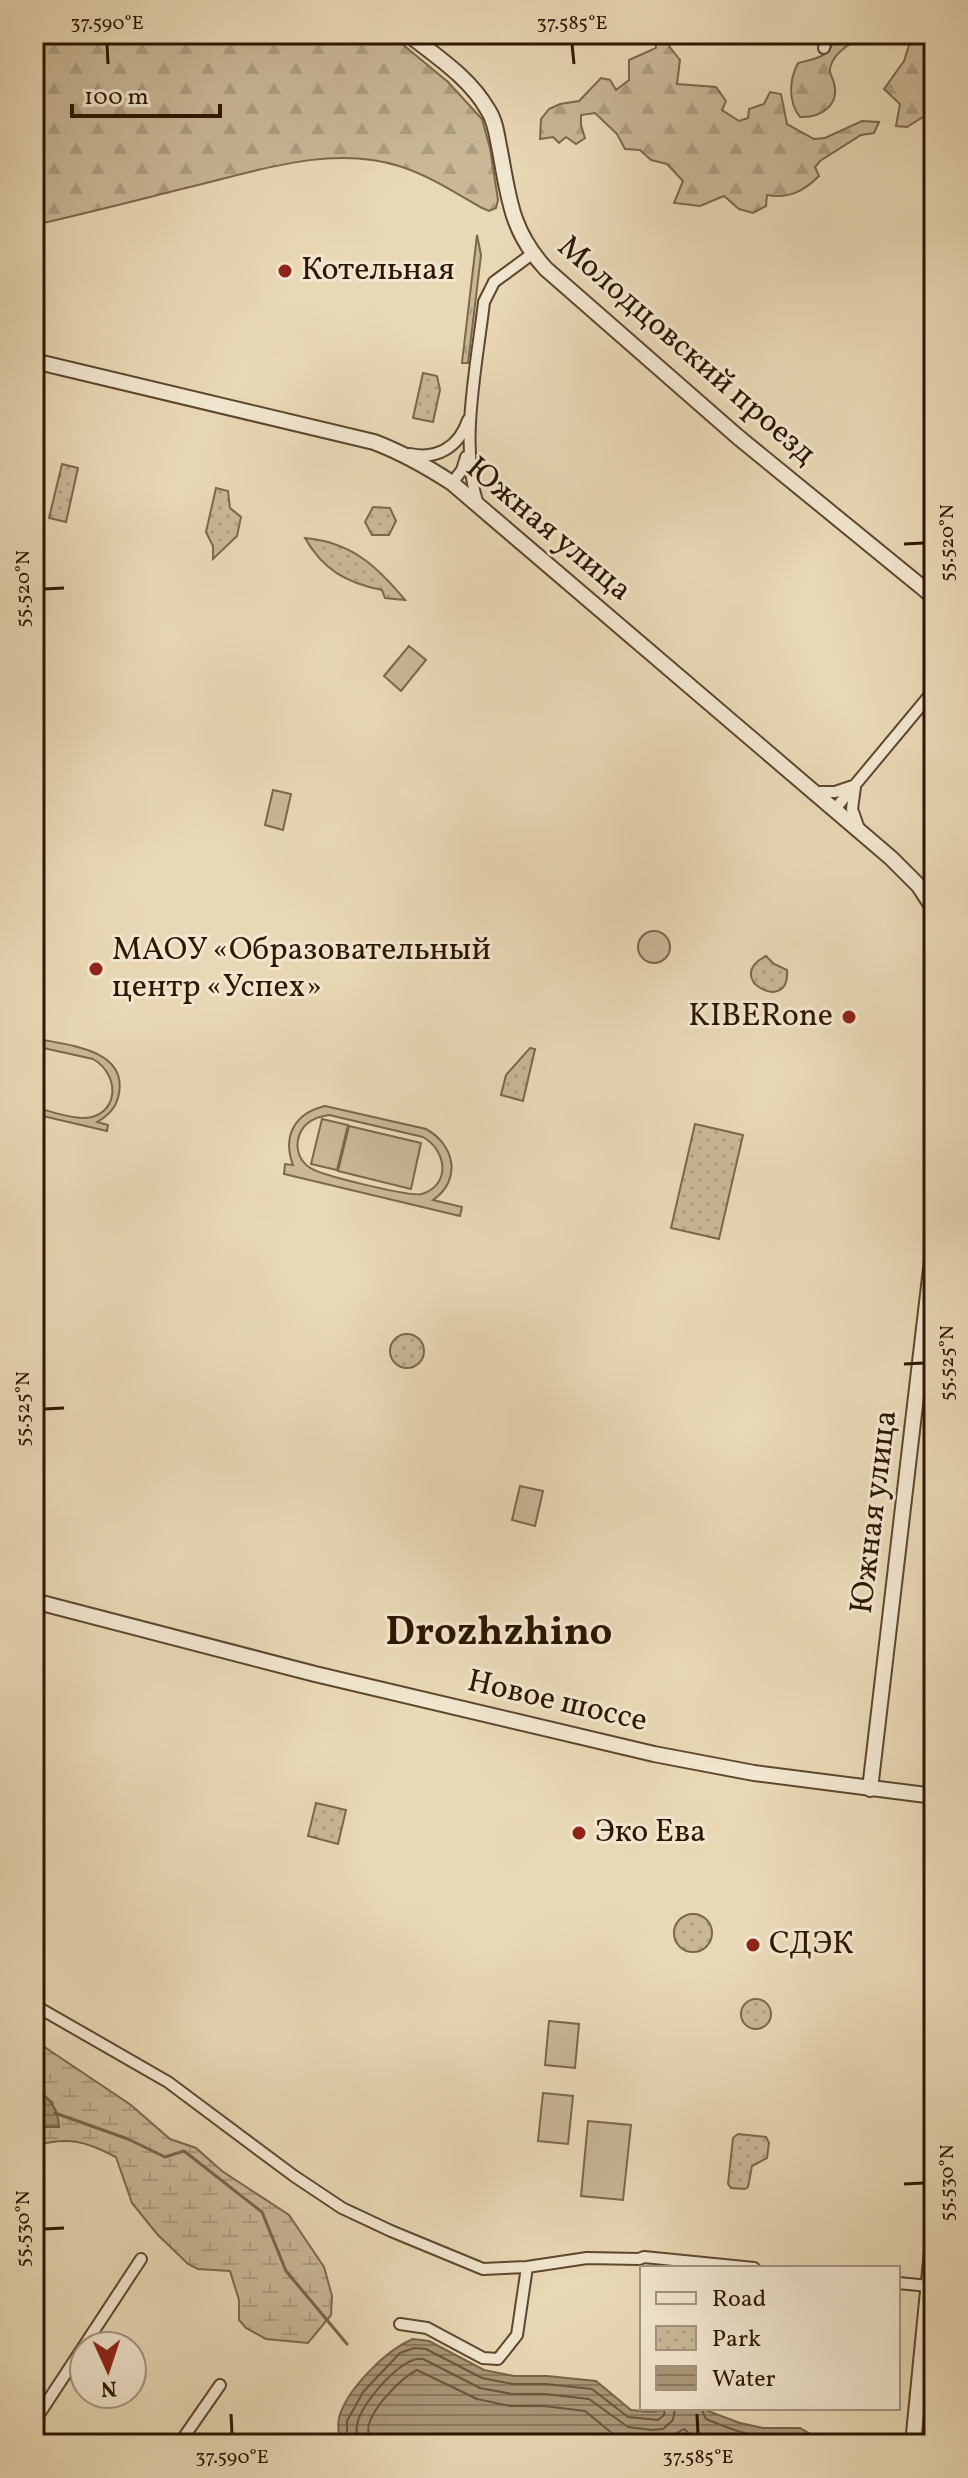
<svg xmlns="http://www.w3.org/2000/svg" width="968" height="2478" font-family="Vollkorn,serif">
<defs>
<pattern id="grass-tufts" width="24" height="20" patternUnits="userSpaceOnUse" patternTransform="scale(2)"><rect width="24" height="20" fill="#c9b796"/><path d="M3 7l-1-3M5 7V3M7 7l1-3M15 17l-1-3M17 17v-4M19 17l1-3" fill="none" stroke="#ad9d80"/></pattern>
<pattern id="forest-firs" width="22" height="20" patternUnits="userSpaceOnUse" patternTransform="scale(2)"><rect width="22" height="20" fill="#c9b796"/><path d="M5 1l3.5 6h-7zM16 11l3.5 6h-7z" fill="#ad9d80"/></pattern>
<pattern id="wetland-marsh" width="20" height="14" patternUnits="userSpaceOnUse" patternTransform="scale(2)"><rect width="20" height="14" fill="#c9b796"/><path d="M1 5h8M5 5V1M11 12h8M15 12V8" fill="none" stroke="#ad9d80"/></pattern>
<pattern id="park-dots" width="8" height="8" patternUnits="userSpaceOnUse" patternTransform="scale(2)"><rect width="8" height="8" fill="#c9b796"/><path d="M2 2h.1M6 6h.1" fill="none" stroke="#ad9d80" stroke-width="1.8" stroke-linecap="round"/></pattern>
<pattern id="water-rules" width="6" height="5" patternUnits="userSpaceOnUse" patternTransform="scale(2)"><rect width="6" height="5" fill="#a99677"/><path d="M0 2.5h6" fill="none" stroke="#8a795f"/></pattern>
</defs>
<rect width="100%" height="100%" fill="#e9d8b5"/>
<filter id="stains"><feTurbulence type="fractalNoise" baseFrequency=".0025" numOctaves="4"/><feColorMatrix values="0 0 0 0 .2 0 0 0 0 .09 0 0 0 0 .02 0 0 0 .5 -.17"/></filter>
<radialGradient id="worn" r=".72"><stop offset=".6" stop-color="#630" stop-opacity="0"/><stop offset="1" stop-color="#630" stop-opacity=".3"/></radialGradient>
<path fill="url(#grass-tufts)" stroke="#7b674b" stroke-width="2" d="M477,235L481,255L468,363H462Z"/>
<path fill="url(#forest-firs)" stroke="#7b674b" stroke-width="2" d="M34,34H390L448,82L482,119L490,148L498,200L496,208L489,211L480,207C454,192 428,175 399,166C332,145 259,170 194,186C141,199 88,213 34,225Z
M654,34H675L669,46L680,60L677,84L716,87L726,101L722,110L739,121L748,118L749,109L764,104L770,92L781,94L787,124L814,139L825,138L862,121L879,122L874,133L861,135L820,161L815,167L819,176C804,191 789,199 767,195L766,206L753,213L739,209L724,196L700,206L674,203L683,181L667,164L651,160L640,150L625,149L617,134L595,113L581,115V125L585,138L576,144L566,137L559,143L553,137L540,139L541,119L549,109L560,104L579,101L601,78L610,80L616,90L629,80V60L656,48Z
M839,34H862C853,44 836,50 831,65C828,73 832,75 834,83C840,106 820,118 800,117C788,102 789,80 798,63C824,57 826,57 839,34Z
M903,34H934V110L907,127L896,126L900,104L884,89L904,61L911,39Z"/>
<path fill="url(#wetland-marsh)" stroke="#7b674b" stroke-width="2" d="M34,2040L131,2105L170,2139L196,2148L222,2171L289,2215L324,2267L332,2296L331,2315L308,2343L266,2339L246,2328L239,2320V2300L230,2271L198,2269L188,2264L157,2234L132,2203L116,2157C85,2141 68,2136 34,2146V2127L40,2128L53,2103L34,2087Z"/>
<path fill="url(#park-dots)" stroke="#7b674b" stroke-width="2" d="M423,373L437,376L440,390L433,422L413,418Z
M62,464L78,468L66,522L49,518Z
M216,488L228,491L230,508L241,517L237,536L213,559V546L206,532Z
M373,507L390,508L396,521L389,535H372L365,522Z
M305,538C351,542 377,566 405,600L385,598L382,590C347,583 323,570 305,538Z
M766,956L774,964L787,970C791,1016 721,978 766,956Z
M530,1048L535,1049L523,1101L501,1095L506,1075Z
M695,1124L743,1135L719,1239L671,1228Z
M390 1351a17 17 0 1 1 34 0a17 17 0 1 1-34 0Z
M316,1803L346,1810L338,1844L308,1836Z
M674 1933a19 19 0 1 1 38 0a19 19 0 1 1-38 0Z
M741 2014a15 15 0 1 1 30 0a15 15 0 1 1-30 0Z
M738,2134L766,2137L769,2143L767,2158L752,2166L748,2187L745,2189L731,2188L728,2184L733,2138Z"/>
<path fill="#c9b796" stroke="#7b674b" stroke-width="2" fill-rule="evenodd" d="M409,646L426,660L401,691L384,676Z
M273,790L291,794L283,830L265,825Z
M638 947a16 16 0 1 1 32 0a16 16 0 1 1-32 0Z
M34,1038C64,1045 127,1048 119,1093C117,1107 109,1115 97,1122L108,1125L107,1131L34,1114V1107C49,1111 68,1118 84,1118C118,1117 122,1076 93,1059L34,1046Z
M325,1106L426,1129C455,1145 462,1180 433,1200L462,1207L460,1216L284,1174L285,1164L293,1165C282,1136 295,1113 325,1106ZM329,1115L423,1137C446,1150 452,1184 422,1194C411,1197 318,1175 309,1167C300,1161 296,1150 298,1140C301,1124 314,1117 329,1115Z
M322,1119L348,1125L337,1170L311,1164Z
M349,1126L421,1143L411,1189L338,1171Z
M520,1486L543,1491L535,1526L512,1520Z
M549,2021L579,2024L575,2068L545,2065Z
M543,2093L573,2096L568,2144L538,2141Z
M588,2121L631,2125L623,2200L581,2196Z"/>
<path fill="url(#water-rules)" stroke="#776347" stroke-width="2" d="M34,2087C49,2099 58,2106 59,2127H34Z
M413,2339L429,2341L484,2370L514,2376H547L596,2381L631,2410L652,2412L676,2408H700L740,2423L763,2428H800L827,2444H340C339,2435 337,2427 339,2418C346,2390 386,2350 413,2339Z"/>
<g fill="none" stroke-linecap="round" stroke-linejoin="round">
<path stroke="#6b563c" stroke-width="2" d="M701,2408L706,2419C724,2426 743,2435 763,2436C785,2438 794,2434 814,2444
M347,2444V2421L363,2392L400,2353L414,2348L426,2349L482,2378L513,2384H546L592,2389L628,2417L658,2420L664,2415L665,2408
M357,2444C357,2435 355,2427 359,2418C366,2399 402,2356 423,2359L480,2388L512,2394H545L589,2399L628,2427L652,2430L663,2429L673,2420L675,2408
M370,2444C369,2437 367,2431 369,2424C374,2406 401,2378 417,2370L477,2399L510,2406H544L585,2411L613,2434L626,2439L661,2442L684,2429L695,2438L710,2444"/>
<path stroke="#776347" stroke-width="3" d="M55,2113L128,2139L165,2157L184,2151L262,2212L286,2271L347,2344"/>
<defs>
<path id="minor" d="M824,48L828,34
M410,454C437,460 459,447 468,420
M452,483L462,470L466,457
M478,505C459,445 477,364 484,302L494,282L532,254
M855,787L852,809L859,829
M815,792H835L853,786
M835,809L934,690
M34,2005L168,2082L294,2176L342,2208L391,2231L483,2269L527,2267L587,2258L639,2259L644,2257L754,2268
M898,2283L929,2286
M400,2324L427,2328L483,2358L498,2359L517,2335L527,2267
M34,2422L141,2259
M179,2444L220,2385"/>
<path id="tertiary" d="M408,34C436,56 470,78 488,110C496,122 497,137 500,151C509,199 511,231 546,269L738,437L934,597
M34,361L374,442C403,453 426,466 452,483L891,858L919,886L934,909
M34,1601L315,1674L654,1754L754,1773L934,1796
M870,1789L934,1243
M913,2444L934,2230"/>
</defs>
<use href="#minor" stroke="#5c472d" stroke-width="14"/>
<use href="#tertiary" stroke="#5c472d" stroke-width="18"/>
<use href="#minor" stroke="#f1e6cf" stroke-width="10"/>
<use href="#tertiary" stroke="#f1e6cf" stroke-width="14"/>
</g>
<path fill="none" stroke="#2d1700" stroke-width="3" d="M107,44L108,64M572,44L574,64M904,544L924,543M44,589L64,588M904,1364L924,1363M44,1409L64,1408M904,2184L924,2183M44,2229L64,2228M231,2414L232,2434M697,2414L698,2434"/>
<g fill="#8f2418" stroke="#f1e6cf" stroke-width="3">
<circle cx="285" cy="271" r="8"/>
<circle cx="96" cy="969" r="8"/>
<circle cx="849" cy="1017" r="8"/>
<circle cx="579" cy="1833" r="8"/>
<circle cx="753" cy="1945" r="8"/>
</g>
<g text-anchor="middle" dominant-baseline="central" stroke-width="6" stroke-linejoin="round" paint-order="stroke">
<g font-size="32" fill="#2d1700" stroke="#f1e6cf" text-anchor="start">
<text x="301" y="271">Котельная</text>
<text x="112" y="951">МАОУ «Образовательный<tspan x="112" dy="37">центр «Успех»</tspan></text>
<text x="833" y="1017" text-anchor="end">KIBERone</text>
<text x="595" y="1833">Эко Ева</text>
<text x="769" y="1945">СДЭК</text>
</g>
<g font-size="32" fill="#2d1700" stroke="#f1e6cf">
<text transform="translate(686 351) rotate(41)">Молодцовский проезд</text>
<text transform="translate(548 530) rotate(40)">Южная улица</text>
<text transform="translate(875 1512) rotate(-83)">Южная улица</text>
<text transform="translate(557 1702) rotate(13)">Новое шоссе</text>
</g>
<g font-size="40" font-weight="bold" fill="#2d1700" stroke="#f1e6cf">
<text x="499" y="1634">Drozhzhino</text>
</g>
</g>
<rect width="968" height="2478" fill="none" stroke="#e9d8b5" stroke-width="88"/>
<rect x="640" y="2266" width="260" height="144" fill="#f1e6cf" stroke="#a3937c" stroke-width="2"/>
<rect x="656" y="2292" width="40" height="12" fill="#f1e6cf" stroke="#a3937c" stroke-width="2"/>
<text x="712" y="2306" font-size="24" fill="#2d1700">Road</text>
<rect x="656" y="2326" width="40" height="24" fill="url(#park-dots)" stroke="#a3937c" stroke-width="2"/>
<text x="712" y="2346" font-size="24" fill="#2d1700">Park</text>
<rect x="656" y="2366" width="40" height="24" fill="url(#water-rules)" stroke="#a3937c" stroke-width="2"/>
<text x="712" y="2386" font-size="24" fill="#2d1700">Water</text>
<g transform="translate(108 2370) rotate(177)"><circle r="38" fill="#f1e6cf" stroke="#a3937c" stroke-width="2"/>
<path d="M0-6L14 30L0 20L-14 30Z" fill="#8f2418"/>
<text y="-12" font-size="22" font-weight="bold" text-anchor="middle" fill="#2d1700">N</text>
</g>
<path d="M72 104v12h148v-12" fill="none" stroke="#2d1700" stroke-width="4"/>
<text x="84" y="104" font-size="24" fill="#2d1700" stroke="#f1e6cf" stroke-width="6" paint-order="stroke">100 m</text>
<rect x="44" y="44" width="880" height="2390" fill="none" stroke="#2d1700" stroke-width="3"/>
<g font-size="20" text-anchor="middle" fill="#2d1700">
<text x="107" y="29">37.590°E</text>
<text x="572" y="29">37.585°E</text>
<text transform="translate(946 543) rotate(-90)" y="7">55.520°N</text>
<text transform="translate(22 589) rotate(-90)" y="7">55.520°N</text>
<text transform="translate(946 1363) rotate(-90)" y="7">55.525°N</text>
<text transform="translate(22 1409) rotate(-90)" y="7">55.525°N</text>
<text transform="translate(946 2183) rotate(-90)" y="7">55.530°N</text>
<text transform="translate(22 2229) rotate(-90)" y="7">55.530°N</text>
<text x="232" y="2463">37.590°E</text>
<text x="698" y="2463">37.585°E</text>
</g>
<rect width="100%" height="100%" filter="url(#stains)"/>
<rect width="100%" height="100%" fill="url(#worn)"/>
</svg>
